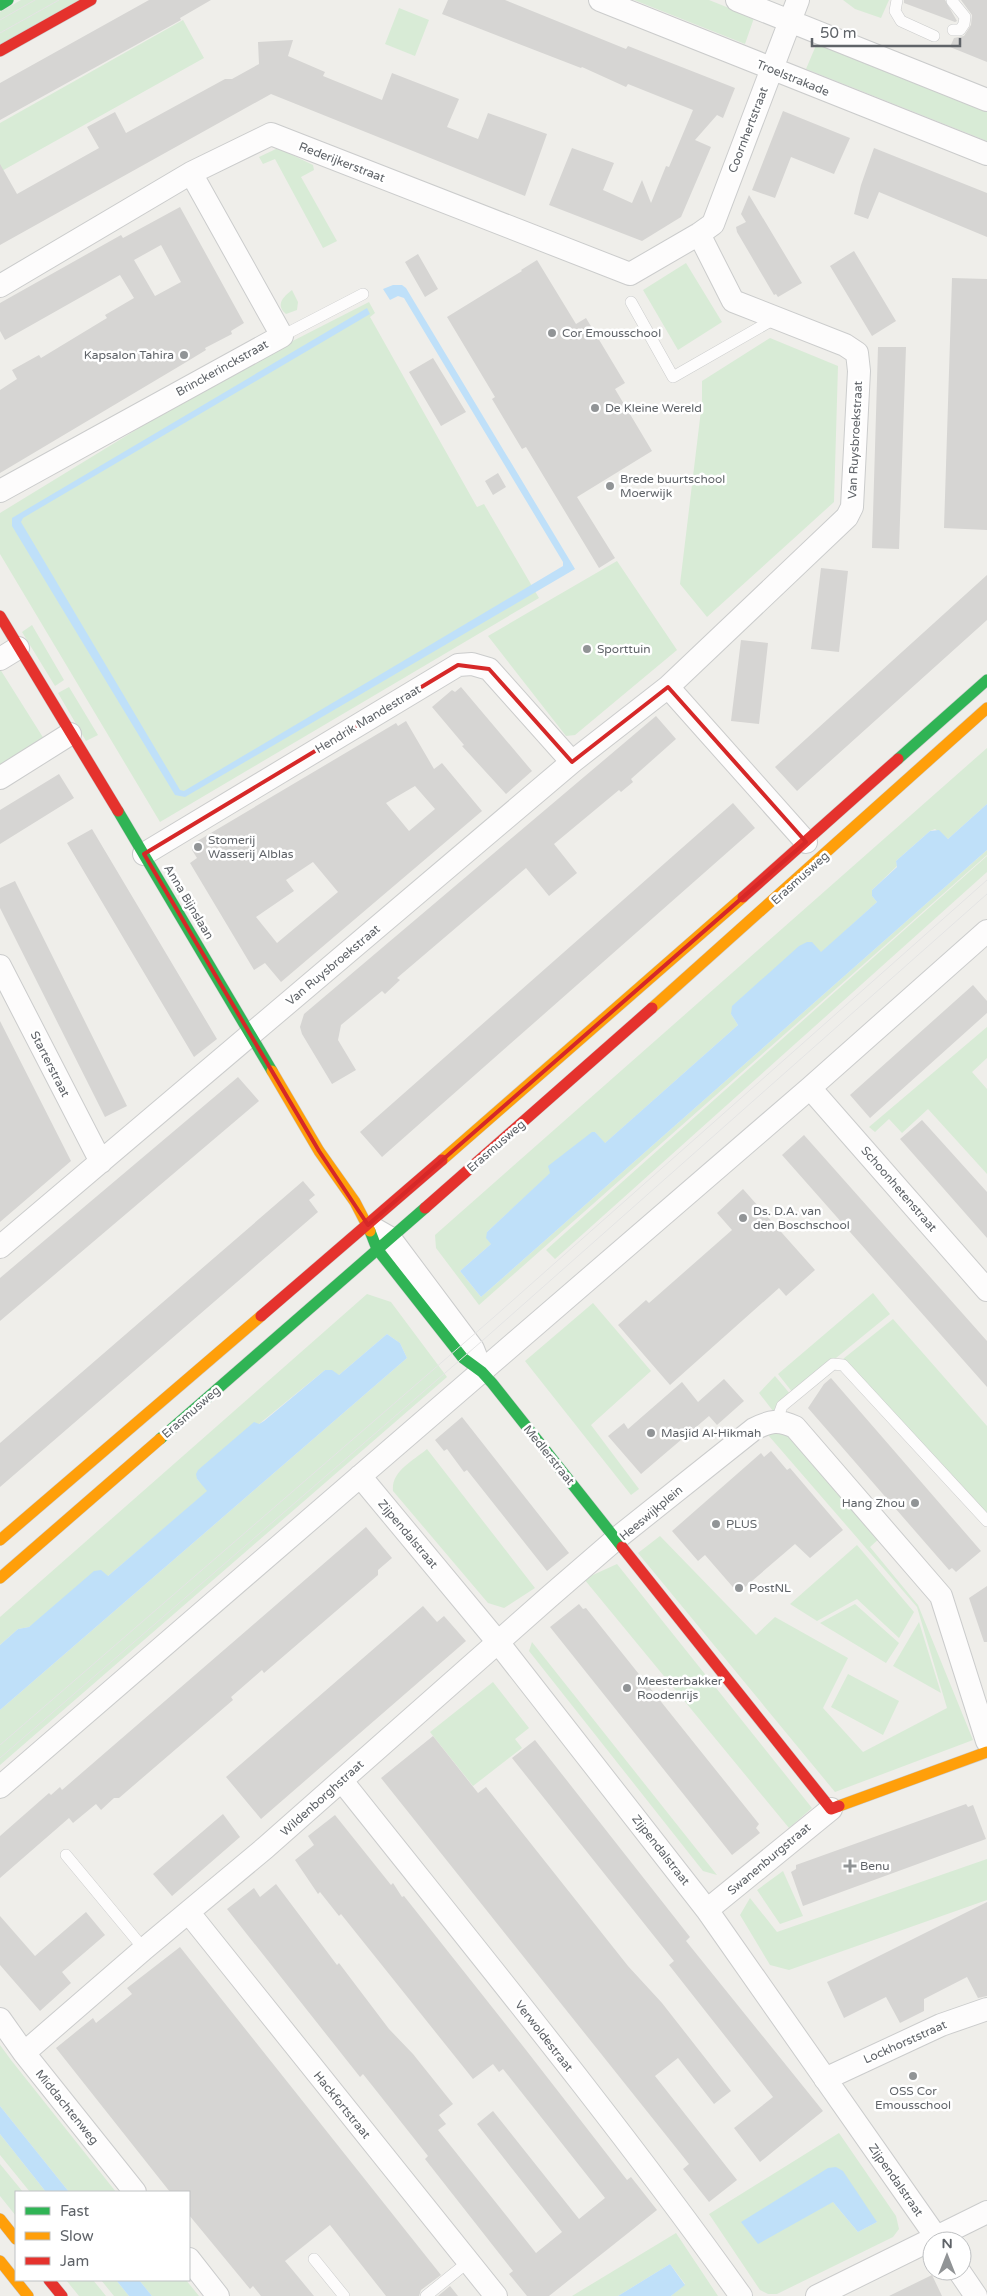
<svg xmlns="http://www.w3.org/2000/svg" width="987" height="2296" font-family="'Varela Round',sans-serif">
<rect width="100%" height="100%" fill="#efeeea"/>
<path fill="#d8ebd6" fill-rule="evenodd" d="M21,0H82L0,46V12Z
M634,0H709L754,18L745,44Z
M843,0H889L881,18L855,9Z
M399,8L429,20L415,56L385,44Z
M183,20L204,58L0,172V123Z
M817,43L987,112V141L806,69Z
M278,148L313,165L314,170L301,177L337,241L323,248L275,159L263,164L259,157Z
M686,263L722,322L678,350L643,290Z
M292,290L298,302L297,310L286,314C275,305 283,297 292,290Z
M369,302L375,313L370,317L477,507L484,504L539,598L160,822L0,554V513L224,376Z
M770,338L838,366L834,502L707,617L680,584L702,402V381Z
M617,561L677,650L575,735L566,736L488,636Z
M32,625L64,680L55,686L22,632Z
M0,669L44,739L0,766Z
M69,687L98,735L86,741L58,693Z
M987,748V804L948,839L935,829L930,831L896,861L897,866L872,890V896L877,902L821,953L731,1014L738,1025L604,1144L595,1132L487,1232L491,1244L460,1271L481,1297L987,850V855L479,1305L436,1248L435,1235Z
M987,856V872L555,1259L546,1250Z
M987,1027V1058L972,1072L987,1089V1174L928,1109L902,1133L889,1119L875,1132L869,1127Z
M873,1293L890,1314L793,1393L778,1374Z
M367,1294L391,1302L447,1377L0,1765V1710L407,1358L400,1343L387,1334L339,1375L325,1370L259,1424L197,1479L208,1491L108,1576L29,1627L18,1629L0,1645V1617Z
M593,1303L651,1371L591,1425L639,1489L631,1495L525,1361Z
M893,1319L987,1426V1517L843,1359Z
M775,1376L791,1395L773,1411L759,1393Z
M780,1418L881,1537L870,1547L918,1605L973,1740L835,1792L638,1553L660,1536L756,1635L775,1617L848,1658L823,1708L863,1752L947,1708L917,1607L762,1428Z
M427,1449L535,1588L504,1608L488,1603L393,1491C391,1471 413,1461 427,1449Z
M857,1545L914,1612L899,1638L857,1599L817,1621L790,1604Z
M617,1564L812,1808L789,1828L584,1579Z
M855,1604L899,1643L886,1663L820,1623Z
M919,1622L941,1693L893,1666Z
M532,1642L717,1875L703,1871L529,1651Z
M848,1674L899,1701L883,1735L831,1707Z
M493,1682L529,1728L515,1739L522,1748L473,1786L430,1732Z
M987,1859V1900L789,1970L770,1965L740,1915L750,1898L777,1932Z
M783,1871L803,1916L780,1924L757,1890Z
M0,2045L11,2060L116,2192H69L0,2106Z
M839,2133L896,2216L899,2229L893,2237L777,2294H768L760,2290L709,2214ZM833,2202L877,2222L858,2232Z
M0,2134L46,2192H30L0,2155Z
M0,2164L23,2192H16V2216L0,2196Z
M676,2233L718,2296H671L685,2284L670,2264L618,2296H572Z
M66,2280H93L106,2296H79Z
M101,2280H116L129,2296H114Z
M139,2280H186L199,2296H152Z"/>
<path fill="#bfe0f9" d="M393,285H402L406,288L575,569L185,797L175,795L12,526V518L367,308L370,314L23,518L21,522L180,790L184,791L563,566V562L404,298L398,296L390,300L383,289Z
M987,804V850L481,1297L460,1271L491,1244L486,1238L487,1232L550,1173L548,1166L592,1132H595L605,1143L738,1025L731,1014L732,1006L799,946L807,942H812L821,952L877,902L872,896V890L897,867L896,861L930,831L939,830L948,839Z
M387,1334L400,1343L407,1358L0,1710V1645L18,1629L29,1627L94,1571L101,1570L108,1576L207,1491L197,1479L196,1474L198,1470L254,1422L259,1424L264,1421L325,1370H332L339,1375Z
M0,2106L69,2192H46L0,2134Z
M836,2167L843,2171L877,2222L858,2232L833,2202L758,2244L741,2222L828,2168Z
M670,2264L685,2285L671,2296H618Z
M116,2280H139L152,2296H129Z"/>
<path fill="#d6d5d3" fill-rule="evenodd" d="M149,0H211L180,18L181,20L0,120V83Z
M448,0H505L626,49L628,46L735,88L723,118L717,115L695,140L711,147L681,217L642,241L549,205L572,148L614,163L603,190L632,203L642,180L651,203L666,166L669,167L693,110L628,84L626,87L582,67L581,68L442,14Z
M904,0H945L957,21L955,22L904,3Z
M961,0H987V62L950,47L954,38L964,36L971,25L972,15Z
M293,40L288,56L325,72L323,76L382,100L392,73L459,99L447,127L478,139L488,113L547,134L525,196L271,94L0,245V164L17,194L99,148L87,127L115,112L126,133L225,79H232L259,64L258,42Z
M783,111L850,138L834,174L791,157L775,198L752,190Z
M874,148L987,193V237L879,192L868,219L854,214L861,185Z
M749,195L802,283L778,297L776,294L774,295L737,232L736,227L746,222L741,214Z
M180,207L244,323L231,331L232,334L205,348L206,350L183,364L0,473V390L17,379L12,370L39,355L41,358L107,318L105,315L134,298L120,275L5,340L0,331V303L121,235L123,238ZM161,245L181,282L155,296L134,260Z
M854,251L896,321L872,336L830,266Z
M418,254L438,289L425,297L405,262Z
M537,260L576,324L586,318L625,383L615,389L652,451L577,497L615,558L599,568L526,447L522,449L492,399L495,397L447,317L522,271L521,270Z
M952,278L987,279V530L944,528Z
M878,347H906L899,549L872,548Z
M433,358L466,412L441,426L409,372Z
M498,473L506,487L493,495L485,481Z
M821,568L848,571L839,652L811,649Z
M987,575V620L797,791L775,767Z
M741,640L768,643L759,724L731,721Z
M461,687L532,771L506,794L462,746L464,745L432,707L452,690L455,692Z
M656,716L676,739L631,779L633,782L621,792L619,790L554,844L577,873L549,896L526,868L397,978L400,980L385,994L382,991L341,1025L338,1040L356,1070L332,1084L302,1034L300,1027L304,1014Z
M406,721L434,769L442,763L482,811L281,982L265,963L254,970L190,863L197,858L192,850L194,843L396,723L398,726ZM415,786L435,809L409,831L386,803ZM313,862L338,892L277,943L256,917L294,891L286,880Z
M59,774L74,798L0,844V810Z
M733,803L755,828L382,1157L360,1132Z
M92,829L217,1039L194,1057L67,843Z
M15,881L127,1106L105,1117L0,908V888Z
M973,985L987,1001V1013L870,1118L850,1095Z
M0,1021L71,1161L0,1222Z
M238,1077L259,1101L0,1321V1278Z
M922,1120L987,1192V1238L900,1139Z
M804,1135L987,1341V1387L782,1155Z
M303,1181L315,1195L309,1200L318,1212L0,1487V1443Z
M743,1189L815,1270L786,1296L779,1288L670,1385L618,1325L646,1300L649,1303L732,1230L717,1213Z
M831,1378L981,1551L956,1572L952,1568L949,1570L808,1408L824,1384Z
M724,1379L744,1401L717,1425L709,1416L641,1474L608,1436L624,1423L628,1429L682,1382L698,1402Z
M462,1417L569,1553L547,1571L467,1470L464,1472L447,1449L444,1451L435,1440Z
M771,1451L787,1470L790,1468L843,1530L810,1558L795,1544L738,1593L705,1555L698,1561L672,1531L761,1453L764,1457Z
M366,1527L392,1558L378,1570V1575L264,1673L262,1670L231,1697L233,1700L119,1798H114L101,1810L96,1804L73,1823L69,1818L0,1878V1836L49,1793L51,1795L60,1787L62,1790Z
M987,1586V1642H984L969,1598Z
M579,1604L583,1609L586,1608L759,1824L756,1828L760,1833L732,1855L550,1627Z
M423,1606L437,1622L444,1616L466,1641L261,1819L226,1777Z
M433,1736L478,1793L486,1787L628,1966L662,2003L731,2091L714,2104L678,2058L655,2076L737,2180L709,2202L683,2169L689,2164L381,1778Z
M535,1740L690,1937L686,1941L823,2111L760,2162L734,2128L773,2097L669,1965L674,1961L512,1758Z
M966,1804L968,1807L973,1805L986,1839L803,1906L791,1872L796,1869V1865Z
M223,1814L240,1837L172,1896L153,1874Z
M335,1815L391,1885L393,1883L402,1897L404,1896L526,2050L627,2180L631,2177L657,2210L549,2296H527L509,2274L513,2271L425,2159L428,2156L363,2074L360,2077L227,1909L254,1888L260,1897L276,1884L337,1965L339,1963L389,2029L413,2054L453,2104L439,2115L446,2124L438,2130L536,2253L562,2232L477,2124L493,2111L579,2219L605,2198L503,2069L499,2072L493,2064L473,2079L341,1914L339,1916L320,1892L318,1894L295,1860L314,1845L308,1836Z
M987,1902V1996L978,1998L967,1977L924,1999V2011L900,2023L886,1997L844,2018L827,1982Z
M86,1912L105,1935L62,1972L71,1983L40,2011L0,1965V1916L35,1956Z
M180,1947L441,2275L421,2290L419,2296H386L330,2225L285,2261L314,2296H261L253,2286L250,2289L189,2215V2192H170L56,2048L93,2018L96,2023L132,1994L127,1988Z
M932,2275L942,2296H889Z
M450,2286L458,2296H438Z"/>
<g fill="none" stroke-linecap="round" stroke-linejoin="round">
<defs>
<path id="lane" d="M897,0L895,11L901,21L934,36
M952,1L965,17L964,24L960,30H953
M631,302L673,377L776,318
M282,336L363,294
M777,1420L782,1406L833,1364L843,1365L987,1521
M66,1855L144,1949
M314,2259L344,2296
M426,2296L468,2262"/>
<path id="street" d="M600,0L987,154
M737,0L987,100
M0,286L191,173L271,134L630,274L699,234L713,224L798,0
M0,491L282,336L191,173
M0,659L18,648
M668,687L806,842
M0,778L70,734
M144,854L458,665L472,664L489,669L572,762
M0,966L101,1162
M810,1088L987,1290
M376,1230L390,1238L473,1349L479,1364
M0,1247L572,762L668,687L847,517L852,507L859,371L857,353L845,345L733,301L699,234
M360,1476L497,1641L707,1910L939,2241
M342,1781C477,1951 615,2119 741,2296
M0,1787L810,1088L987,931
M707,1910L831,1809
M189,1913L496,2296
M0,2019L24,2053L135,2192
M24,2053L144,1949L265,1848L549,1597L616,1539L754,1429C770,1421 778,1419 795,1427L941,1596L987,1741
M825,2079L941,2025L987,2009
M189,2259L218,2296
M959,2271L976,2296
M817,2296L987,2212"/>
<path id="fast" d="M0,5L8,0
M898,759L987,680
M118,811L272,1071
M370,1231L377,1249L463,1358L482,1372L492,1383L622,1547
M160,1439L425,1208"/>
<path id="slow" d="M652,1008L987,708
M272,1071L319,1151L355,1202L370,1231
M442,1160L743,897
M0,1540L261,1316
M0,1578L160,1439
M839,1806L987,1752
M0,2219L16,2239
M0,2261L28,2296"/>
<path id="jam" d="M0,51L91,0
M0,616L118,811
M743,897L898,759
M425,1208L652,1008
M261,1316L442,1160
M622,1547L831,1809L839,1806
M49,2280L62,2296"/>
</defs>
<use href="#lane" stroke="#cbcccc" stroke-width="12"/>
<use href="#street" stroke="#cbcccc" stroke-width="24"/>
<use href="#fast" stroke="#cacacb" stroke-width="12"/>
<use href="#slow" stroke="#cacacb" stroke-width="12"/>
<use href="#jam" stroke="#cacacb" stroke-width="12"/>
<use href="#lane" stroke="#fdfcfc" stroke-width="11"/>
<use href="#street" stroke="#fdfcfc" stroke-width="22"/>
<use href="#fast" stroke="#30b455" stroke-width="11"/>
<use href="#slow" stroke="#ff9f0a" stroke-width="11"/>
<use href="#jam" stroke="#e5322d" stroke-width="11"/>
<path stroke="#e4e4e4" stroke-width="1" d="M0,20L35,0
M0,33L59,0
M0,1745L494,1317L987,880
M0,1758L482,1341L987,894"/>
</g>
<path fill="none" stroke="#d62828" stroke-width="4" stroke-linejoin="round" d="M458,665L489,669L572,762L668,687L806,842L368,1225L319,1151L144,854Z"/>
<g fill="#919496" stroke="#fff" stroke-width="2">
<circle cx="552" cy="333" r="5"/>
<circle cx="184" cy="355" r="5"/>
<circle cx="595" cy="408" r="5"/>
<circle cx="610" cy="486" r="5"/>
<circle cx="587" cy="649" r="5"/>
<circle cx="198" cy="847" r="5"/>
<circle cx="743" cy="1218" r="5"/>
<circle cx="651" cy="1433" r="5"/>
<circle cx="915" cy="1503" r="5"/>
<circle cx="716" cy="1524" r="5"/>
<circle cx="739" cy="1588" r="5"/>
<circle cx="627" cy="1688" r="5"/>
<path d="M847.5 1858.5h5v5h5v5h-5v5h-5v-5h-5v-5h5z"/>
<circle cx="913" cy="2076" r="5"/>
</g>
<g text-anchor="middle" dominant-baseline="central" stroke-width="5" stroke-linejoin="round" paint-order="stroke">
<g font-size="12" fill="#5f6368" stroke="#fff">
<text transform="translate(793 78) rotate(22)">Troelstrakade</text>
<text transform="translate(748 130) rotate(-69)">Coornhertstraat</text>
<text transform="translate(342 162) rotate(21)">Rederijkerstraat</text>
<text transform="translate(222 368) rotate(-29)">Brinckerinckstraat</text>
<text transform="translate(855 440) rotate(-87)">Van Ruysbroekstraat</text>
<text transform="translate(368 719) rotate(-31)">Hendrik Mandestraat</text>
<text transform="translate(800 878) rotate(-42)">Erasmusweg</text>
<text transform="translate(189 902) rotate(59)">Anna Bijnslaan</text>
<text transform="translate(333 965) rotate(-40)">Van Ruysbroekstraat</text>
<text transform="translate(50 1064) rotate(63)">Starterstraat</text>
<text transform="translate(496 1146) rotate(-41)">Erasmusweg</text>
<text transform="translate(899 1189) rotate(49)">Schoonhetenstraat</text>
<text transform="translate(191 1412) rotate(-41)">Erasmusweg</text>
<text transform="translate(549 1455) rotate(51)">Medlerstraat</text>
<text transform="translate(651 1513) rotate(-40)">Heeswijkplein</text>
<text transform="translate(408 1534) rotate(50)">Zijpendalstraat</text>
<text transform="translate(322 1798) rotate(-42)">Wildenborghstraat</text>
<text transform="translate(661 1850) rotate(52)">Zijpendalstraat</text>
<text transform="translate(769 1859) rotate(-40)">Swanenburgstraat</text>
<text transform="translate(544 2036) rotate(52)">Verwoldestraat</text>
<text transform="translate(905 2042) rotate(-24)">Lockhorststraat</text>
<text transform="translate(342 2105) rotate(51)">Hackfortstraat</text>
<text transform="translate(67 2107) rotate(51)">Middachtenweg</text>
<text transform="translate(896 2180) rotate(55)">Zijpendalstraat</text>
</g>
<g font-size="12" fill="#5f6368" stroke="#fff" text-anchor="start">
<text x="562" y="333">Cor Emousschool</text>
<text x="174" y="355" text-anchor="end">Kapsalon Tahira</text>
<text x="605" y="408">De Kleine Wereld</text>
<text x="620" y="479">Brede buurtschool<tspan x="620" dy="14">Moerwijk</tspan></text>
<text x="597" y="649">Sporttuin</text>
<text x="208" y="840">Stomerij<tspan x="208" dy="14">Wasserij Alblas</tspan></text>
<text x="753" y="1211">Ds. D.A. van<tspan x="753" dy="14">den Boschschool</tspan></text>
<text x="661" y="1433">Masjid Al-Hikmah</text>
<text x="905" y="1503" text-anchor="end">Hang Zhou</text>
<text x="726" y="1524">PLUS</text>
<text x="749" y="1588">PostNL</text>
<text x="637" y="1681">Meesterbakker<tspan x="637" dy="14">Roodenrijs</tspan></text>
<text x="860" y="1866">Benu</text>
<text x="913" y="2091" text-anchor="middle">OSS Cor<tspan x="913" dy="14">Emousschool</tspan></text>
</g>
</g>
<rect x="15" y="2191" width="175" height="90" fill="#ffffff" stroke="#bfc1c3"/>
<rect x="25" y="2207" width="25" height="8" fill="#30b455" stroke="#bfc1c3"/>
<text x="60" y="2216" font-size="15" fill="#5f6368">Fast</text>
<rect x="25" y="2232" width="25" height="8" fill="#ff9f0a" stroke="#bfc1c3"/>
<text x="60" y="2241" font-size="15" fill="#5f6368">Slow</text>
<rect x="25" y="2257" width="25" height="8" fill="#e5322d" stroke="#bfc1c3"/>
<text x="60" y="2266" font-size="15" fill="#5f6368">Jam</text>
<g transform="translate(947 2256)"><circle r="24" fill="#ffffff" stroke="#bfc1c3"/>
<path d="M0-4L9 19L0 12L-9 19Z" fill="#919496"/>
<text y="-8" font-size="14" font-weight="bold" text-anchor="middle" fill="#5f6368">N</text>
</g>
<path d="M812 38v8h148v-8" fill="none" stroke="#5f6368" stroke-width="2.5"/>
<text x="820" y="38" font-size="15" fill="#5f6368" stroke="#ffffff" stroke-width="4" paint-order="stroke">50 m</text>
</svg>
